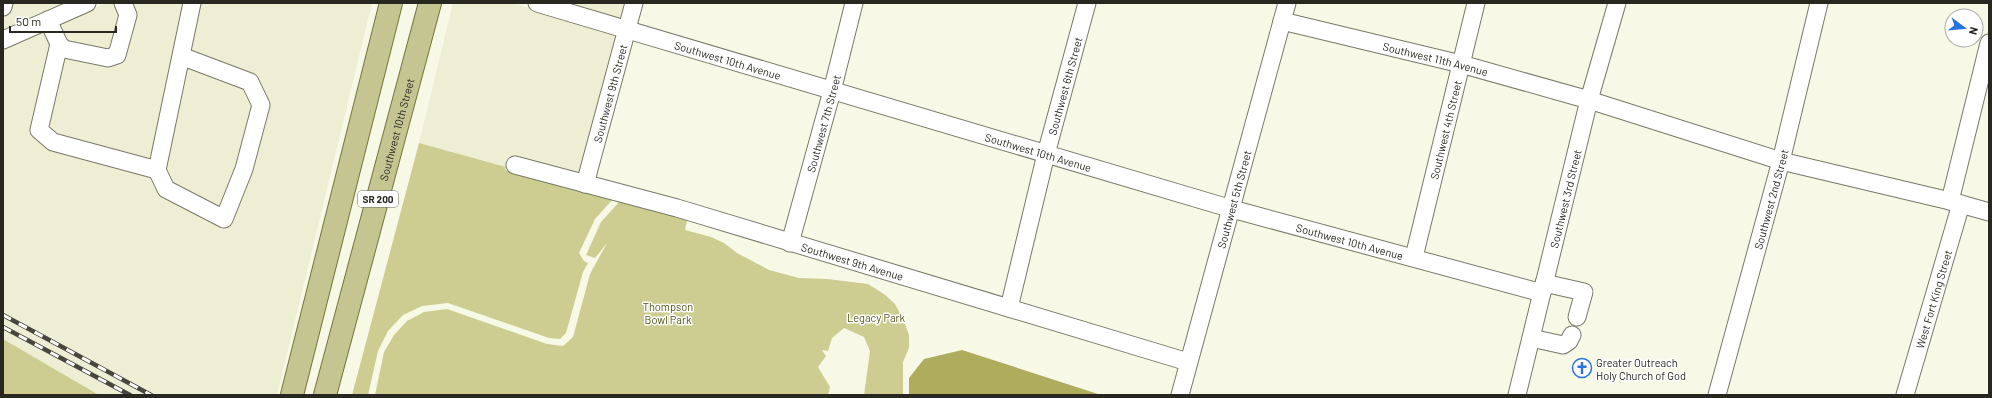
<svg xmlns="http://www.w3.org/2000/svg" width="1992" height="398" font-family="Barlow,sans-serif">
<rect width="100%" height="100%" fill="#f8f8e6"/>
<path fill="#eeeed5" d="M3,3H68L3,32Z
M106,3H372L277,395H99L3,339V49Z
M453,3H513L617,35L579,175L509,156L506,167L419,143Z
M563,3H625L621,21Z"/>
<path fill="#cdcd92" d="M419,143L506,167L505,170L613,199L595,219L579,253L584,261L588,263L583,272L566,333L560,339L549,338L448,303L422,306L403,315L388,331L378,351L368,395H352Z
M621,200L688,217L685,230L711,237L724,243L737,253L769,270L799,278L827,279L868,284L884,294L895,304L903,319L909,335V348L903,362V395H864L870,351L864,337L844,328L832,338L828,351L822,350L826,356L818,367L830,387L828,395H375L384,352L394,335L407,321L424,312L447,309L547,344L563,346L573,337L590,274L607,243L595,258L586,255L601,222Z
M3,339L99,395H3Z"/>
<path fill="#aead5e" d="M962,350L1098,394L1099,395H909V378L924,359Z"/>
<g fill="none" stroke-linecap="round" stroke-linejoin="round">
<defs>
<g id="minor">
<path id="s1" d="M537,3L1232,209L1542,293"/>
<path d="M3,7L4,3"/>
<path d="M48,20L59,44L64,49L108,58L117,55L128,15L123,3"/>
<path id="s2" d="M1282,21L1461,64L1589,100L1781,161L1950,201L1989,212"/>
<path d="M3,40L87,3"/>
<path d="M59,44L39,130L53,142L157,170"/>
<path d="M181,56L250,82L261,105L244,169L224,219L166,189L157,170L192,3"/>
<path id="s3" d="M515,165L677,208L1188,362"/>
<path id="s4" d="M585,184L634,3"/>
<path d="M1950,201L1989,43"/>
<path id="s5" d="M790,243L832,91L854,3"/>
<path id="s6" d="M1414,257L1476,3"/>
<path d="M1544,283L1584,292L1577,317"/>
<path id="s7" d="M1009,308L1046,154L1087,3"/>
<path d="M1531,338L1563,345L1569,341L1572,335"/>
<path id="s8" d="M1180,395L1287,3"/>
<path id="s9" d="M1517,395L1589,100L1617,3"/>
<path id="s10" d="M1717,395L1781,161L1819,3"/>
<path id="s11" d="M1905,395L1961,204"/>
</g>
<g id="major">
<path d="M292,395L391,3"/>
<path id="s12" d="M325,395L430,3"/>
</g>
</defs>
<use href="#minor" stroke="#797969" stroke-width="19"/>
<use href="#major" stroke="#75753b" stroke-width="24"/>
<use href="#minor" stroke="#fff" stroke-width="17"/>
<use href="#major" stroke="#c5c592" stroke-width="22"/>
<defs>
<path id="rail" d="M3,315L151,395
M3,327L130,395"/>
</defs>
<use href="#rail" stroke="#47473e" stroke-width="4.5"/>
<use href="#rail" stroke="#fff" stroke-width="3" stroke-dasharray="9" stroke-linecap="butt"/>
</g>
<defs>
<symbol id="church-ring" viewBox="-11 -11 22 22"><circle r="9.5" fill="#fff" stroke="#2773df" stroke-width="1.5"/><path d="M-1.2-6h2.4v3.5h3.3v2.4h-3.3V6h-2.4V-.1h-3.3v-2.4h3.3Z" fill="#2773df"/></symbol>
</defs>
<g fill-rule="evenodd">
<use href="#church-ring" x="1571" y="357" width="22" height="22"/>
</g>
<g text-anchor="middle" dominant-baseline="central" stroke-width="3" stroke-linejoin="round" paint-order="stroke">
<rect fill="#fff" stroke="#686864" stroke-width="1" x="358" y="191" width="40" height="16" rx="3"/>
<g font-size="10" font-weight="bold" fill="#282821">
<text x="378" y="199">SR 200</text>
</g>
<g font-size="11" fill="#282821" stroke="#fff">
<text stroke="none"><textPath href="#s2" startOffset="158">Southwest 11th Avenue</textPath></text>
<text stroke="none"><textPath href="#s1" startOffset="199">Southwest 10th Avenue</textPath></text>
<text stroke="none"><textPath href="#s7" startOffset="229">Southwest 6th Street</textPath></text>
<text stroke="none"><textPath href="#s4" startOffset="94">Southwest 9th Street</textPath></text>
<text stroke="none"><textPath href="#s5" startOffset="124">Southwest 7th Street</textPath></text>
<text stroke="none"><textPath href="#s12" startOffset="275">Southwest 10th Street</textPath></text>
<text stroke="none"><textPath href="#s6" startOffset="131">Southwest 4th Street</textPath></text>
<text stroke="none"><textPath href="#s1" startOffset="523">Southwest 10th Avenue</textPath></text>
<text stroke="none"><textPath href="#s9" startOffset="202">Southwest 3rd Street</textPath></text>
<text stroke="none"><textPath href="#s8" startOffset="203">Southwest 5th Street</textPath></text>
<text stroke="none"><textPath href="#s10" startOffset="203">Southwest 2nd Street</textPath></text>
<text stroke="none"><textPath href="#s1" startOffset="847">Southwest 10th Avenue</textPath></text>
<text stroke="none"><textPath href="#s3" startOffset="351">Southwest 9th Avenue</textPath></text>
<text stroke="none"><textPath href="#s11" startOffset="100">West Fort King Street</textPath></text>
</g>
<g font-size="11" fill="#545317" stroke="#fff">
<text x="668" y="306">Thompson<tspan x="668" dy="13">Bowl Park</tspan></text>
<text x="876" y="317">Legacy Park</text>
</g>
<g font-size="11" fill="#282821" stroke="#fff" text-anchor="start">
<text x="1596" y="362">Greater Outreach<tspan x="1596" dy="13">Holy Church of God</tspan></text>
</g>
</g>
<rect width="1992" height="398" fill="none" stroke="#282821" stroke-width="8"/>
<g transform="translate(1964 28) rotate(106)"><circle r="19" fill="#ffffff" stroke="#a9a9a6"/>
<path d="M0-3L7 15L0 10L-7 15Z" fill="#2773df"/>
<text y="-6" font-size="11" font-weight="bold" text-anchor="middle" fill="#282821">N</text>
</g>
<path d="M10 26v6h106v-6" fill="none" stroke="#282821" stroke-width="2"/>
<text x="16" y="26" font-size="12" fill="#282821" stroke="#ffffff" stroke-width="3" paint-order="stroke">50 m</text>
</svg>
